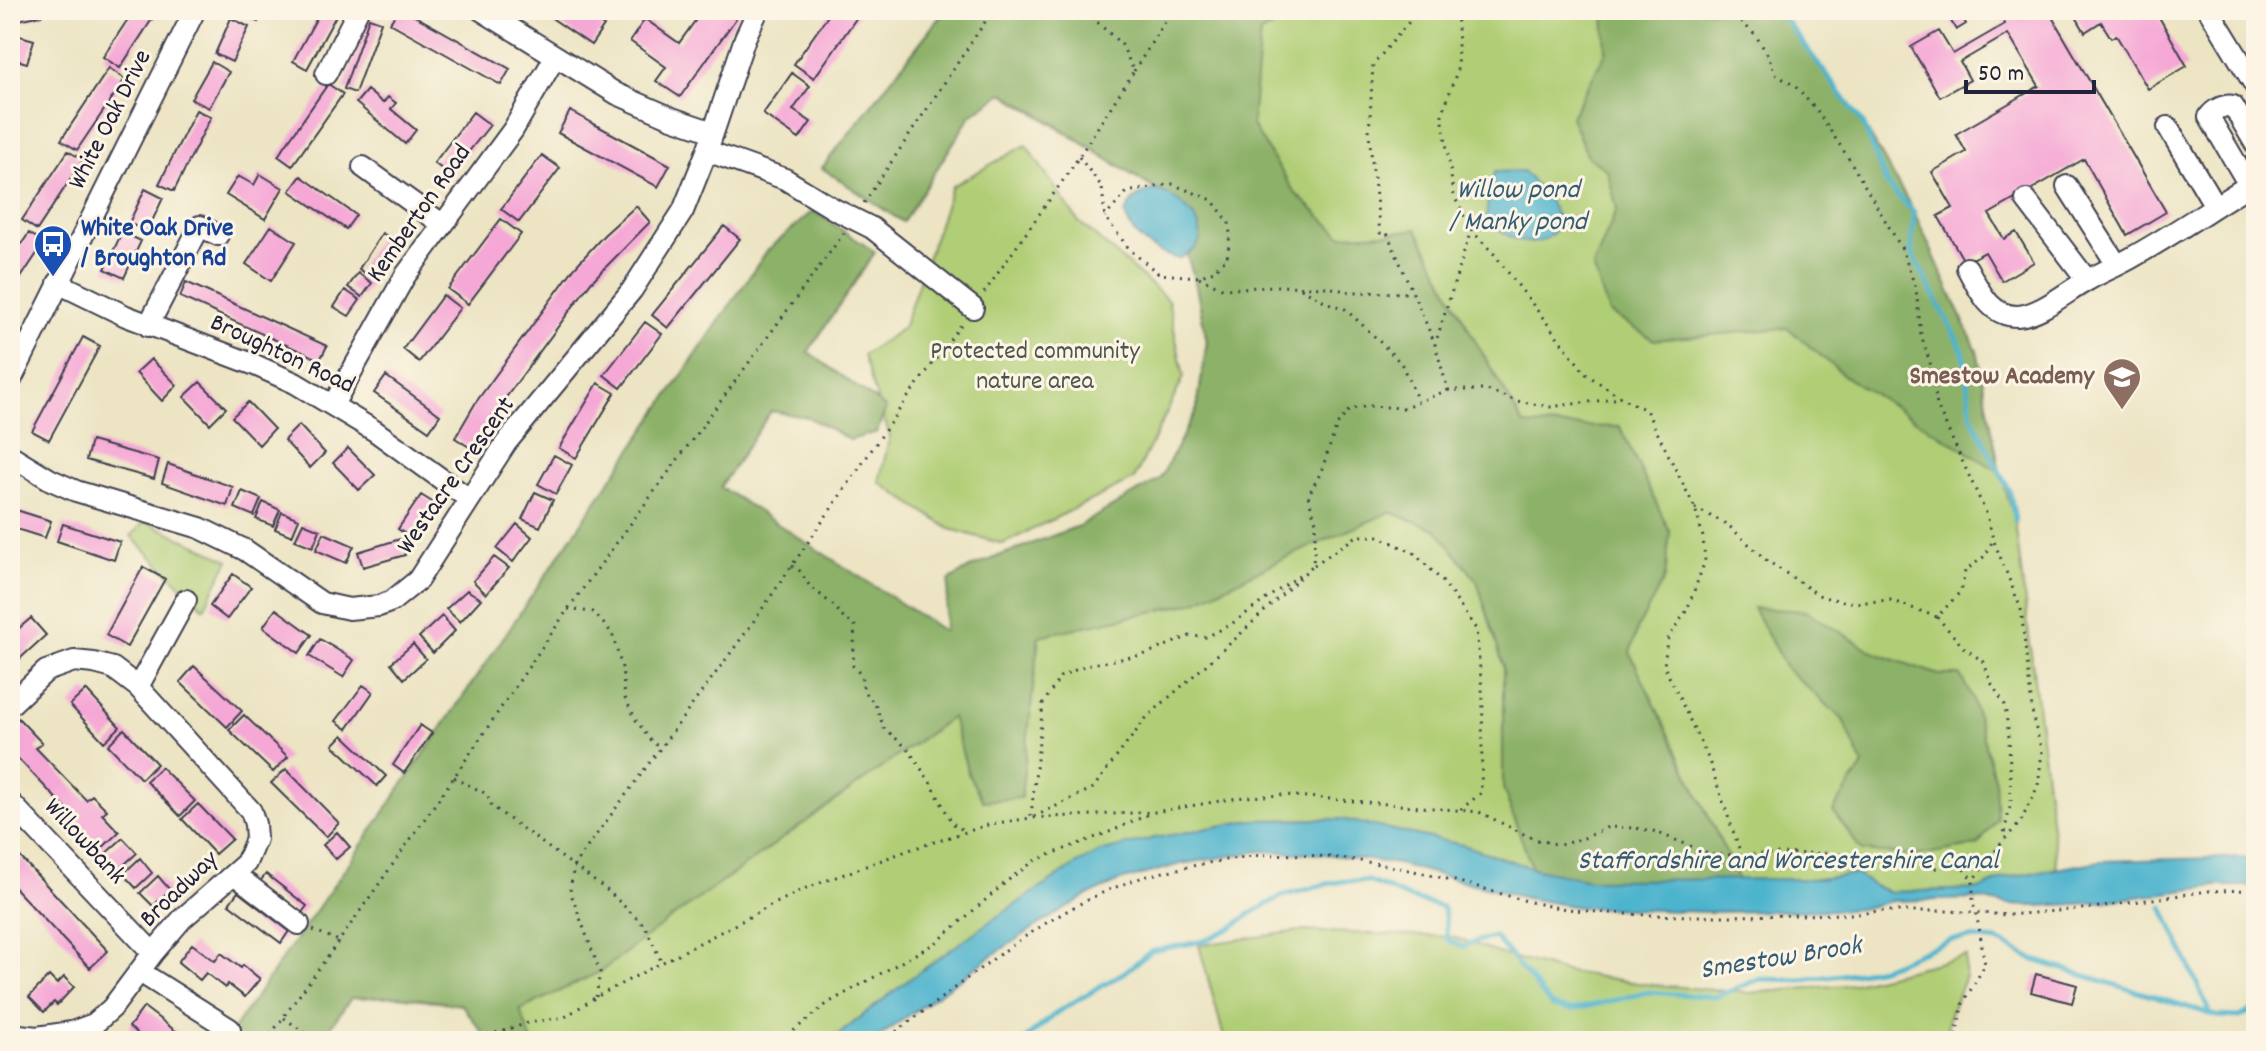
<svg xmlns="http://www.w3.org/2000/svg" width="2266" height="1051" font-family="Dekko,sans-serif">
<rect width="100%" height="100%" fill="#fcf5e5"/>
<filter id="ink" filterUnits="userSpaceOnUse"><feTurbulence type="fractalNoise" baseFrequency=".0125" numOctaves="2"/><feDisplacementMap in="SourceGraphic" scale="16" xChannelSelector="R" yChannelSelector="G"/><feConvolveMatrix kernelMatrix="1 2 1 2 8 2 1 2 1" color-interpolation-filters="sRGB"/></filter>
<filter id="wash" filterUnits="userSpaceOnUse"><feTurbulence type="fractalNoise" baseFrequency=".006" numOctaves="4" result="noise"/><feDisplacementMap in="SourceGraphic" scale="32" xChannelSelector="R" yChannelSelector="G"/><feGaussianBlur stdDeviation="1.8" result="paint"/><feColorMatrix in="noise" values="0 0 0 0 0 0 0 0 0 0 0 0 0 0 0 0 0 1.4 0 .05"/><feComposite in="paint" operator="in"/></filter>
<g filter="url(#wash)">
<rect width="100%" height="100%" fill="#ece4c3"/>
<path fill="#b0ce76" stroke="#697858" stroke-width="2" d="M945,10H1778L1864,125L1914,212L1977,351L2000,472L2015,521L2057,868L2005,878L1981,889L1890,892L1874,886L1856,874L1818,879L1661,881L1532,868L1463,845L1341,819L1252,820L1155,838L1100,853L1077,864L992,920L911,978L838,1035L822,1041H489L462,1005L399,996L351,998L320,1041H225L357,852L767,251L813,211L875,252L808,352L878,402L863,355L903,328L952,186L1026,145L1078,221L1168,300L1184,377L1134,479L1003,544L950,529L879,482L890,436L883,416L877,432L850,440L808,417L771,411L720,487L952,717L949,581L968,569L999,556L1079,526L1160,479L1197,409L1207,341L1195,281L1170,199L1003,93L971,115L903,222L822,168Z
M145,521L229,560L204,608L131,536Z
M1300,931L1453,937L1501,954L1557,970L1644,984L1749,993L1846,985L1966,956L1965,976L1949,1017L1945,1041H1225L1199,945Z"/>
<path fill="#8cb167" stroke="#576a51" stroke-width="2" d="M946,10H1310L1260,33L1252,125L1295,193L1341,235L1387,233L1417,229L1473,337L1524,425L1620,427L1670,532L1665,578L1638,627L1630,653L1739,880H1589L1532,868L1503,788V665L1477,581L1437,530L1390,512L1278,561L1193,603L1039,636L1021,798L983,801L969,776L952,717L666,922L600,972L520,1010L532,1041H489L462,1005L399,996L351,998L320,1041H225L357,852L767,251L813,211L875,252L808,352L886,408L877,432L850,440L808,417L771,411L720,487L944,631L949,581L968,569L999,556L1079,526L1160,479L1197,409L1207,341L1195,281L1170,199L1045,117L1003,93L971,115L903,222L822,168Z
M1604,10H1778L1864,125L1914,212L1977,351L2000,472L1846,377L1788,328L1654,340L1609,313L1593,267L1617,209L1607,170L1588,157L1571,117L1606,52Z
M1753,608L1806,611L1875,653L1939,675H1960L1972,697L1995,781L1997,819L1978,845L1915,856L1862,851L1833,811L1863,765L1843,720L1786,668Z"/>
<path fill="#4eb4cd" stroke="#386b84" stroke-width="2" d="M1523,171L1546,196L1562,224C1557,229 1552,235 1547,238C1527,251 1502,233 1486,221L1489,187L1495,172Z
M1156,190C1175,194 1213,225 1196,247C1193,252 1184,255 1179,259C1156,253 1131,239 1125,214C1132,198 1139,193 1156,190Z
M1341,819L1463,845L1532,868L1589,880L1818,879L1856,874L1874,886L1890,892L1981,889L2005,878L2101,861L2256,857V886H2216L2092,903L2036,906L2009,905L1979,899L1891,901L1860,909L1843,910L1706,912L1578,907L1526,898L1398,864L1324,854L1260,851L1181,864L1120,881L1089,895L1040,924L993,955L873,1041H822L838,1035L911,978L992,920L1077,864L1100,852L1155,838L1252,820Z"/>
<g fill="none" stroke-linecap="round" stroke-linejoin="round">
<path stroke="#4eb4cd" stroke-width="5" d="M1778,10L1864,125L1887,185L1914,212L1911,251L1963,351L1972,417L2010,493L2015,521
M2163,907L2210,1013
M1023,1041L1059,1011L1125,972L1151,951L1204,941L1231,928L1250,914L1282,896L1327,884L1345,881H1369L1409,898L1442,907C1448,915 1444,929 1448,940L1463,947L1477,941L1495,937L1552,1006L1572,1010L1649,992L1715,997L1760,979L1801,980L1842,975L1882,968L1951,940L1971,938L1998,941L2034,960L2217,1016L2240,1017L2256,1008"/>
</g>
<g id="blocks">
<path fill="#f5a7d6" d="M10,10H41L42,15L10,22Z
M134,10H158L120,68L103,57Z
M243,10H264L258,22L241,14Z
M321,10H339L307,69L293,61Z
M398,10H404L510,69L501,85L390,23Z
M540,10H581L604,26L591,45Z
M703,10H742L680,97L656,81L666,67L630,41L645,19L679,43Z
M832,10H862L814,78L794,64Z
M1945,10H1958L1966,24L1956,30Z
M1997,10H2048L2166,212L2127,235L2084,159L1989,214L2004,239L2016,232L2034,262L2002,281L1985,252L1965,263L1938,216L1953,208L1932,172L1966,152L1956,134L2039,86L2008,34L1960,62L1970,80L1940,97L1911,47L1939,31L1953,54L2005,24Z
M2072,10H2155L2187,66L2148,89L2116,35L2111,38L2101,22L2085,32Z
M231,18L249,27L232,62L215,54Z
M369,18L381,22L355,93L344,89Z
M10,33L34,40L27,63L10,58Z
M212,62L229,72L209,108L191,99Z
M109,68L125,79L77,150L61,140Z
M792,73L810,86L793,110L811,122L799,139L763,114Z
M328,84L343,94L292,166L278,156Z
M367,90L383,103L388,97L396,103L391,109L416,130L405,144L356,103Z
M196,110L211,117L174,191L159,184Z
M570,111L670,165L658,187L558,133Z
M473,112L490,125L450,175L434,163Z
M68,151L83,160L37,230L22,220Z
M542,155L560,168L519,222L501,209Z
M260,174L283,188L265,219L226,195L238,176L254,185Z
M301,176L356,215L346,229L290,191Z
M145,189L163,198L147,232L129,223Z
M636,206L650,222L591,282L493,415L474,450L455,438L476,402L575,267L604,235Z
M501,219L521,234L468,304L448,289Z
M271,226L296,242L271,281L246,264Z
M724,226L740,239L668,328L652,315Z
M122,232L141,241L124,278L105,269Z
M29,233L44,243L10,294V261Z
M382,233L396,241L373,278L359,269Z
M358,273L372,283L362,297L348,287Z
M186,282L327,346L320,360L180,297Z
M345,290L360,300L349,316L334,307Z
M443,295L460,308L419,362L403,349Z
M645,322L662,334L621,388L604,375Z
M83,337L100,346L49,440L32,431Z
M151,359L177,385L162,401L136,373Z
M386,376L440,415L429,431L374,393Z
M200,382L226,408L210,424L184,397Z
M598,383L615,393L576,458L559,448Z
M248,402L274,429L259,445L232,417Z
M299,425L325,453L310,468L284,440Z
M91,441L159,460L154,479L86,460Z
M348,448L375,475L359,490L333,463Z
M554,455L572,465L556,494L538,484Z
M168,464L233,487L227,506L162,483Z
M242,491L261,499L254,516L235,508Z
M535,492L553,500L540,527L522,519Z
M421,495L437,505L414,540L398,529Z
M263,502L280,510L273,526L256,519Z
M10,508L51,521L45,538L10,527Z
M282,512L299,519L292,536L275,529Z
M303,523L320,530L313,547L295,540Z
M63,524L120,542L114,560L57,541Z
M517,524L532,537L513,562L497,549Z
M324,533L354,546L346,563L316,550Z
M400,539L405,555L363,567L358,552Z
M494,557L509,568L486,594L473,581Z
M143,567L165,579L127,647L106,635Z
M233,574L251,587L227,619L210,606Z
M467,590L481,599L460,622L446,609Z
M276,609L312,635L299,653L263,627Z
M442,616L455,631L433,653L419,637Z
M31,618L46,635L14,664L10,660V636Z
M320,639L354,660L343,677L309,656Z
M413,644L426,659L404,679L391,663Z
M194,666L242,711L227,727L180,682Z
M363,685L373,692L347,729L336,721Z
M86,690L120,727L104,742L70,705Z
M244,715L288,757L273,772L229,730Z
M18,718L42,743L36,748L86,800L92,795L107,810L102,814L119,832L99,851L67,818L71,814L10,750V725Z
M420,725L432,733L404,773L393,765Z
M124,729L157,764L141,779L108,745Z
M343,735L386,776L377,786L333,745Z
M161,767L195,801L180,816L146,781Z
M286,769L339,823L326,837L271,783Z
M198,804L232,839L215,854L182,819Z
M337,832L350,847L336,859L323,845Z
M123,838L137,853L117,871L104,855Z
M10,846L108,951L90,968L10,883Z
M140,858L152,873L136,888L123,874Z
M266,874L307,906L299,916L258,884Z
M158,876L170,890L153,906L140,893Z
M238,892L289,931L281,943L229,904Z
M192,944L215,961L221,953L241,968L243,965L260,979L245,997L228,984L225,988L206,973L200,980L178,962Z
M2036,974L2077,985L2072,1003L2031,992Z
M49,976L57,984L64,977L74,987L57,1005L54,1002L44,1012L29,997Z
M144,1007L165,1023L189,1041H147L129,1027Z"/>
</g>
</g>
<g filter="url(#ink)">
<use href="#blocks" fill-opacity="0" stroke="#403f4f" stroke-width="2"/>
<g fill="none" stroke-linecap="round" stroke-linejoin="round">
<defs>
<path id="minor" d="M481,10L617,94L672,118L713,132
M2209,10L2256,87
M326,74L358,10
M2168,127L2215,206
M707,151L785,179L834,209L872,228L973,308
M363,167L442,224
M2249,185L2209,117C2213,110 2225,104 2233,106L2256,145
M2067,186L2117,265
M2026,200L2087,280
M1967,268C1979,289 1989,316 2017,316C2041,315 2067,291 2088,280C2102,272 2117,266 2131,258C2174,234 2214,206 2256,181
M58,283L126,316L255,365L295,383L375,431L469,499
M148,326L200,226L218,235
M10,382L195,10
M333,405L405,276L513,130L555,57
M10,455L51,480L76,491L200,528L245,550L322,603L349,609L379,606L392,601L418,580L506,443L632,290L683,211L707,151L745,38L758,10
M138,687L186,600
M10,705L46,671L74,661L94,663L113,668L138,687L251,811L255,824L256,839L246,863L182,919L153,953L112,1008L94,1024L72,1032L37,1037L10,1034
M10,802L153,953
M234,874L299,924
M140,972L230,1029"/>
</defs>
<use href="#minor" stroke="#403f4f" stroke-width="24"/>
<path stroke="#403f4f" stroke-width="3" stroke-dasharray="2 6" stroke-linecap="butt" d="M1419,10L1373,65L1369,134L1380,233H1387L1435,344
M1730,10L1756,36L1768,55L1775,74L1795,86L1818,112L1849,159L1902,249L1916,289L1921,335L1931,366L1937,406L1987,515L1993,539L2021,609L2033,718L2042,752L2038,786L2020,823L2003,841L1973,880V903L1979,927L1985,965L1963,1003L1955,1041
M1134,71L1172,10
M1079,157L1102,187L1105,217L1130,250L1159,274L1199,277L1214,271L1221,262L1227,259L1230,234L1229,222L1212,200L1172,184L1127,192L1105,217
M864,203L993,10
M1471,230L1494,254L1586,374L1622,398L1646,410L1695,508L1703,537L1705,561L1687,610L1667,640L1664,666L1708,758L1741,854
M1199,277L1224,289L1274,286L1328,287L1350,292L1412,293
M1301,288L1328,303L1345,309L1370,332L1401,363L1418,401
M984,293L1071,169L1134,71L1122,45L1084,10
M1448,390H1487L1517,401L1550,407L1621,398
M1695,508L1728,525L1766,560L1822,597L1855,603L1890,600L1937,617L1961,591L1965,571L1985,556L1992,542
M1314,565L1357,536H1378L1414,553L1444,583L1476,629L1483,700L1481,793L1459,811
M792,566L799,570L809,585L835,607L844,619L855,624L853,666L861,675L864,692L875,704L884,728L908,749L932,785L952,823L966,832
M568,609L593,612L612,633L622,668L625,698L636,720L653,744L662,746
M1937,617L1964,648L1984,662L1990,681L2005,705L2009,738L2011,802L2003,838
M454,777C466,785 477,788 488,795L490,804L497,810L608,891L645,926L662,963
M1031,816L1043,704L1060,677L1086,665L1143,655L1190,636L1206,637L1230,625L1301,574
M1034,817L1093,788L1147,717L1235,639L1313,565L1316,522L1308,496L1321,472L1337,425L1350,409L1371,406L1403,408L1448,390L1435,345L1471,230L1454,196L1442,115L1457,71L1458,45L1456,10
M313,930L339,941
M596,997L600,972L570,891L574,865L749,628L908,397L963,322
M284,1018L317,1041
M266,1041L339,941L454,777L568,609L844,233
M440,1041L500,1032L528,1023L565,1017L596,997L801,890L909,850L991,824L1031,818L1154,812L1244,797L1284,795L1479,812L1534,839L1560,845L1584,838L1608,827L1634,828L1653,831L1713,855L1824,853L1874,857L1931,869L1958,863L1973,880
M781,1041L828,1003L937,942L1012,877L1036,860L1112,831L1149,814
M883,1041C960,987 1032,920 1121,885C1145,875 1172,870 1197,865C1219,861 1241,857 1263,855C1327,852 1393,865 1455,881C1493,890 1528,904 1567,909C1663,920 1761,915 1858,914L1878,911H1950L2008,915L2092,908L2208,891L2256,890"/>
<use href="#minor" stroke="#fff" stroke-width="20"/>
</g>
</g>
<defs>
<symbol id="bus-pin" viewBox="-11 -11 22 30"><path d="M0 17L-7.5 6A9.5 9.5 0 1 1 7.5 6Z" fill="#1a4fb4" stroke="#fcf5e5"/><path d="M-5-6H5V4H4V6H2V4H-2V6H-4V4H-5ZM-3.5-4V0h7V-4ZM-3.5 1.2v1.5H-2V1.2ZM2 1.2v1.5H3.5V1.2Z" fill="#fff"/></symbol>
<symbol id="school-pin" viewBox="-11 -11 22 30"><path d="M0 17L-7.5 6A9.5 9.5 0 1 1 7.5 6Z" fill="#8d6e63" stroke="#fcf5e5"/><path d="M0-5L7-2L0 1L-7-2ZM-4 1L0 2.5L4 1V4Q0 6-4 4Z" fill="#fff"/></symbol>
</defs>
<g fill-rule="evenodd">
<use href="#bus-pin" x="31" y="222" width="44" height="60"/>
<use href="#school-pin" x="2100" y="355" width="44" height="60"/>
</g>
<g text-anchor="middle" dominant-baseline="central" stroke-width="6" stroke-linejoin="round" paint-order="stroke">
<g font-size="26" fill="#22223b" stroke="#fcf5e5">
<text transform="translate(111 120) rotate(-63)">White Oak Drive</text>
<text transform="translate(420 214) rotate(-55)">Kemberton Road</text>
<text transform="translate(282 355) rotate(25)">Broughton Road</text>
<text transform="translate(457 476) rotate(-55)">Westacre Crescent</text>
<text transform="translate(84 842) rotate(47)">Willowbank</text>
<text transform="translate(180 890) rotate(-44)">Broadway</text>
</g>
<g font-size="26" font-weight="bold" fill="#164399" stroke="#fcf5e5" text-anchor="start">
<text x="81" y="229">White Oak Drive<tspan x="81" dy="30">/ Broughton Rd</tspan></text>
</g>
<g font-size="26" fill="#4d564d" stroke="#fcf5e5">
<text x="1035" y="352">Protected community<tspan x="1035" dy="30">nature area</tspan></text>
</g>
<g font-size="26" font-weight="bold" fill="#785e54" stroke="#fcf5e5" text-anchor="end">
<text x="2094" y="377">Smestow Academy</text>
</g>
<g font-size="28" font-style="italic" fill="#345c75" stroke="#fcf5e5">
<text x="1518" y="192">Willow pond<tspan x="1518" dy="32">/ Manky pond</tspan></text>
<text x="1788" y="863">Staffordshire and Worcestershire Canal</text>
<text transform="translate(1781 960) rotate(-9)">Smestow Brook</text>
</g>
</g>
<rect width="2266" height="1051" fill="none" stroke="#fcf5e5" stroke-width="40"/>
<path d="M1966 80v12h128v-12" fill="none" stroke="#22223b" stroke-width="4"/>
<text x="1978" y="80" font-size="24" fill="#22223b" stroke="#fcf5e5" stroke-width="6" paint-order="stroke">50 m</text>
</svg>
